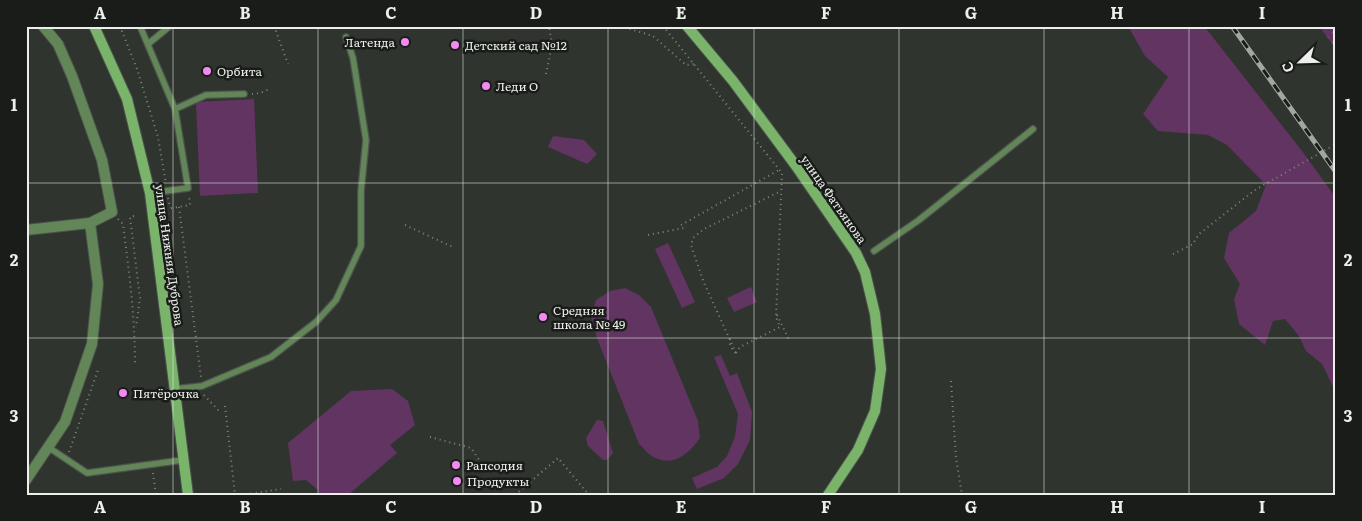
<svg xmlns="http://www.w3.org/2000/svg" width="1362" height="521" font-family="Literata,serif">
<defs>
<pattern id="garden-dots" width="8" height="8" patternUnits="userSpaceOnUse" patternTransform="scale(1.25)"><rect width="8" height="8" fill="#623462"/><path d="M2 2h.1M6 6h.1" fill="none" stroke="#795279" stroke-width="1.8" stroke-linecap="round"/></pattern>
</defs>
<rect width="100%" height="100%" fill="#2f352e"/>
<path fill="#623462" d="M1128,26H1204L1302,151L1336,198V393L1322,364L1306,351L1299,336L1285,319L1273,321L1265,345L1239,324L1234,299L1240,284L1224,258L1229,233L1256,211L1266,185L1227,145L1208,135L1158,131L1143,114L1168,77L1145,56Z
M254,99L258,193L200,196L196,102Z
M553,136L584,140L597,154L587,164L548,147Z
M668,243L695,302L682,308L655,249Z
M751,287L757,302L734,312L727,298Z
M625,288L639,295L651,307L698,421L700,438C688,455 671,469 650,455C646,452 643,447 639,444L597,338L591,316L596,300L610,291Z
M721,355L730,376L737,373L752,412L750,440L738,464L724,478L697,489L692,478L717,467L727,456L735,437L738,414L714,357Z
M392,389L408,401L415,425L390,445L397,453L348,495H319L318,490L306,480L293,481L288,443L351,391Z
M597,420L603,421L613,453L607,460H603L588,446L586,438Z"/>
<path fill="url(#garden-dots)" d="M1319,26H1336V49Z"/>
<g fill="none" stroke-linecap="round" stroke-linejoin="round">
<defs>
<path id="lane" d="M140,26L175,109L188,188L150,193
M148,44L170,26
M175,109L206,95L244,94
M874,251L919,220L1033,129
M175,389L202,386L271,357L316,322L336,300L361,246V191L366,140L353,58L346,37
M48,447L87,473L183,460"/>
<path id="street" d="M26,230L90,223L112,212L102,160L72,76L58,44L43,26
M26,480L65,422L92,344L98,284L90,223"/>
<path id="secondary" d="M94,26L127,99L150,193L188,495
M687,26L733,81L796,166L856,253L865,272L875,314L881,369L875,411L858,450L828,495"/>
</defs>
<use href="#lane" stroke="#4d534c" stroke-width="8"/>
<use href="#street" stroke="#4d534c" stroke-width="12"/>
<use href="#secondary" stroke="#4d534c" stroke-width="12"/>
<path stroke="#828681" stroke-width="2" stroke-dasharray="1 4" stroke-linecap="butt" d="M120,26L137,69L158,137L166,184
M274,26L288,64
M620,26L653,36L686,65L694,64
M663,26L782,173L776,317L780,327
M546,74L552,45L549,26
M252,94L260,93L270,89
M168,198L170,208
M179,207L201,377
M166,209L190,205L189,196
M134,216L130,217L140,298L136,327
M118,219L123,224C129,271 135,317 135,365
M405,225L455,248
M681,225L779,170
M648,235L684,228
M1173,254L1193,244L1199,234L1255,190L1336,144
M777,315L789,340
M730,339L729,342L733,351L736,353
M736,353L704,283L691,245L693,238L704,229L781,191
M736,353L740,347L782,326
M951,381L956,458L962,495
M204,395L219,411
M225,406L235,495
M430,437L471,448L484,467
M69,452L98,370
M153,473L156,495
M241,495L281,489
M515,495L558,458L589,495"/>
<use href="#lane" stroke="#628658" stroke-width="5.5"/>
<use href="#street" stroke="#628658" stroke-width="10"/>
<use href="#secondary" stroke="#7ab46b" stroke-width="10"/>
<defs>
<path id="rail" d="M1232,26L1336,172"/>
</defs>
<use href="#rail" stroke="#a3a7a2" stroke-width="5"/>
<use href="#rail" stroke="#191c18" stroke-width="3" stroke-dasharray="9" stroke-linecap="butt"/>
</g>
<path fill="none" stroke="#ecefeb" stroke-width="1" stroke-opacity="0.55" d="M173,26V495M318,26V495M463,26V495M608,26V495M754,26V495M899,26V495M1044,26V495M1189,26V495M26,183H1336M26,338H1336"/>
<g fill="#f28af2" stroke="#191c18" stroke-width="2">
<circle cx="405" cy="42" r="5"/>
<circle cx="455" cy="45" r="5"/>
<circle cx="207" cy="71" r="5"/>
<circle cx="486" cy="86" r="5"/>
<circle cx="543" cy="317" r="5"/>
<circle cx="123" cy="393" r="5"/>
<circle cx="456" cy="465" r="5"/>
<circle cx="457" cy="481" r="5"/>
</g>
<g text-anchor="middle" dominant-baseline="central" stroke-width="5" stroke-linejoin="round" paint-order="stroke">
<g font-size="12" fill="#ecefeb" stroke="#191c18" text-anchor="start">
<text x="395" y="42" text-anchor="end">Латенда</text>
<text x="465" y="45">Детский сад №12</text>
<text x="217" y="71">Орбита</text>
<text x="496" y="86">Леди О</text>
<text x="553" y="310">Средняя<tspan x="553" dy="14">школа № 49</tspan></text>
<text x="133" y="393">Пятёрочка</text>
<text x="466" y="465">Рапсодия</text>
<text x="467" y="481">Продукты</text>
</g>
<g font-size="12" fill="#ecefeb" stroke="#191c18">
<text transform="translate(834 199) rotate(55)">улица Фатьянова</text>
<text transform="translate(170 255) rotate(82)">улица Нижняя Дуброва</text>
</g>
</g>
<rect width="1362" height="521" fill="none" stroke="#191c18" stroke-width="55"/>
<g transform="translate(1300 62) rotate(247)" stroke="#191c18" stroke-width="4" paint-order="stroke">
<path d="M0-4L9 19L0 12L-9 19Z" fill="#ecefeb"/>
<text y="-8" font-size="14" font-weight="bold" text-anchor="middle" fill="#ecefeb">С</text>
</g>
<rect x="28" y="28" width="1306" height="466" fill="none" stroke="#ecefeb" stroke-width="2"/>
<g font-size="16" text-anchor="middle" font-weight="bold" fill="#ecefeb">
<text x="100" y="19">A</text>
<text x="245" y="19">B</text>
<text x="391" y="19">C</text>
<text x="536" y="19">D</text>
<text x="681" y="19">E</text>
<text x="826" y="19">F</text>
<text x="971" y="19">G</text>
<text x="1117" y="19">H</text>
<text x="1262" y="19">I</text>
<text x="14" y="111">1</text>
<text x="1348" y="111">1</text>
<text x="14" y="266">2</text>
<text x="1348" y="266">2</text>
<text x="14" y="422">3</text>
<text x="1348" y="422">3</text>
<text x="100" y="513">A</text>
<text x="245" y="513">B</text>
<text x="391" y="513">C</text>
<text x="536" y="513">D</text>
<text x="681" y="513">E</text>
<text x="826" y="513">F</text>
<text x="971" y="513">G</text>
<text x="1117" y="513">H</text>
<text x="1262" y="513">I</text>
</g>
</svg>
